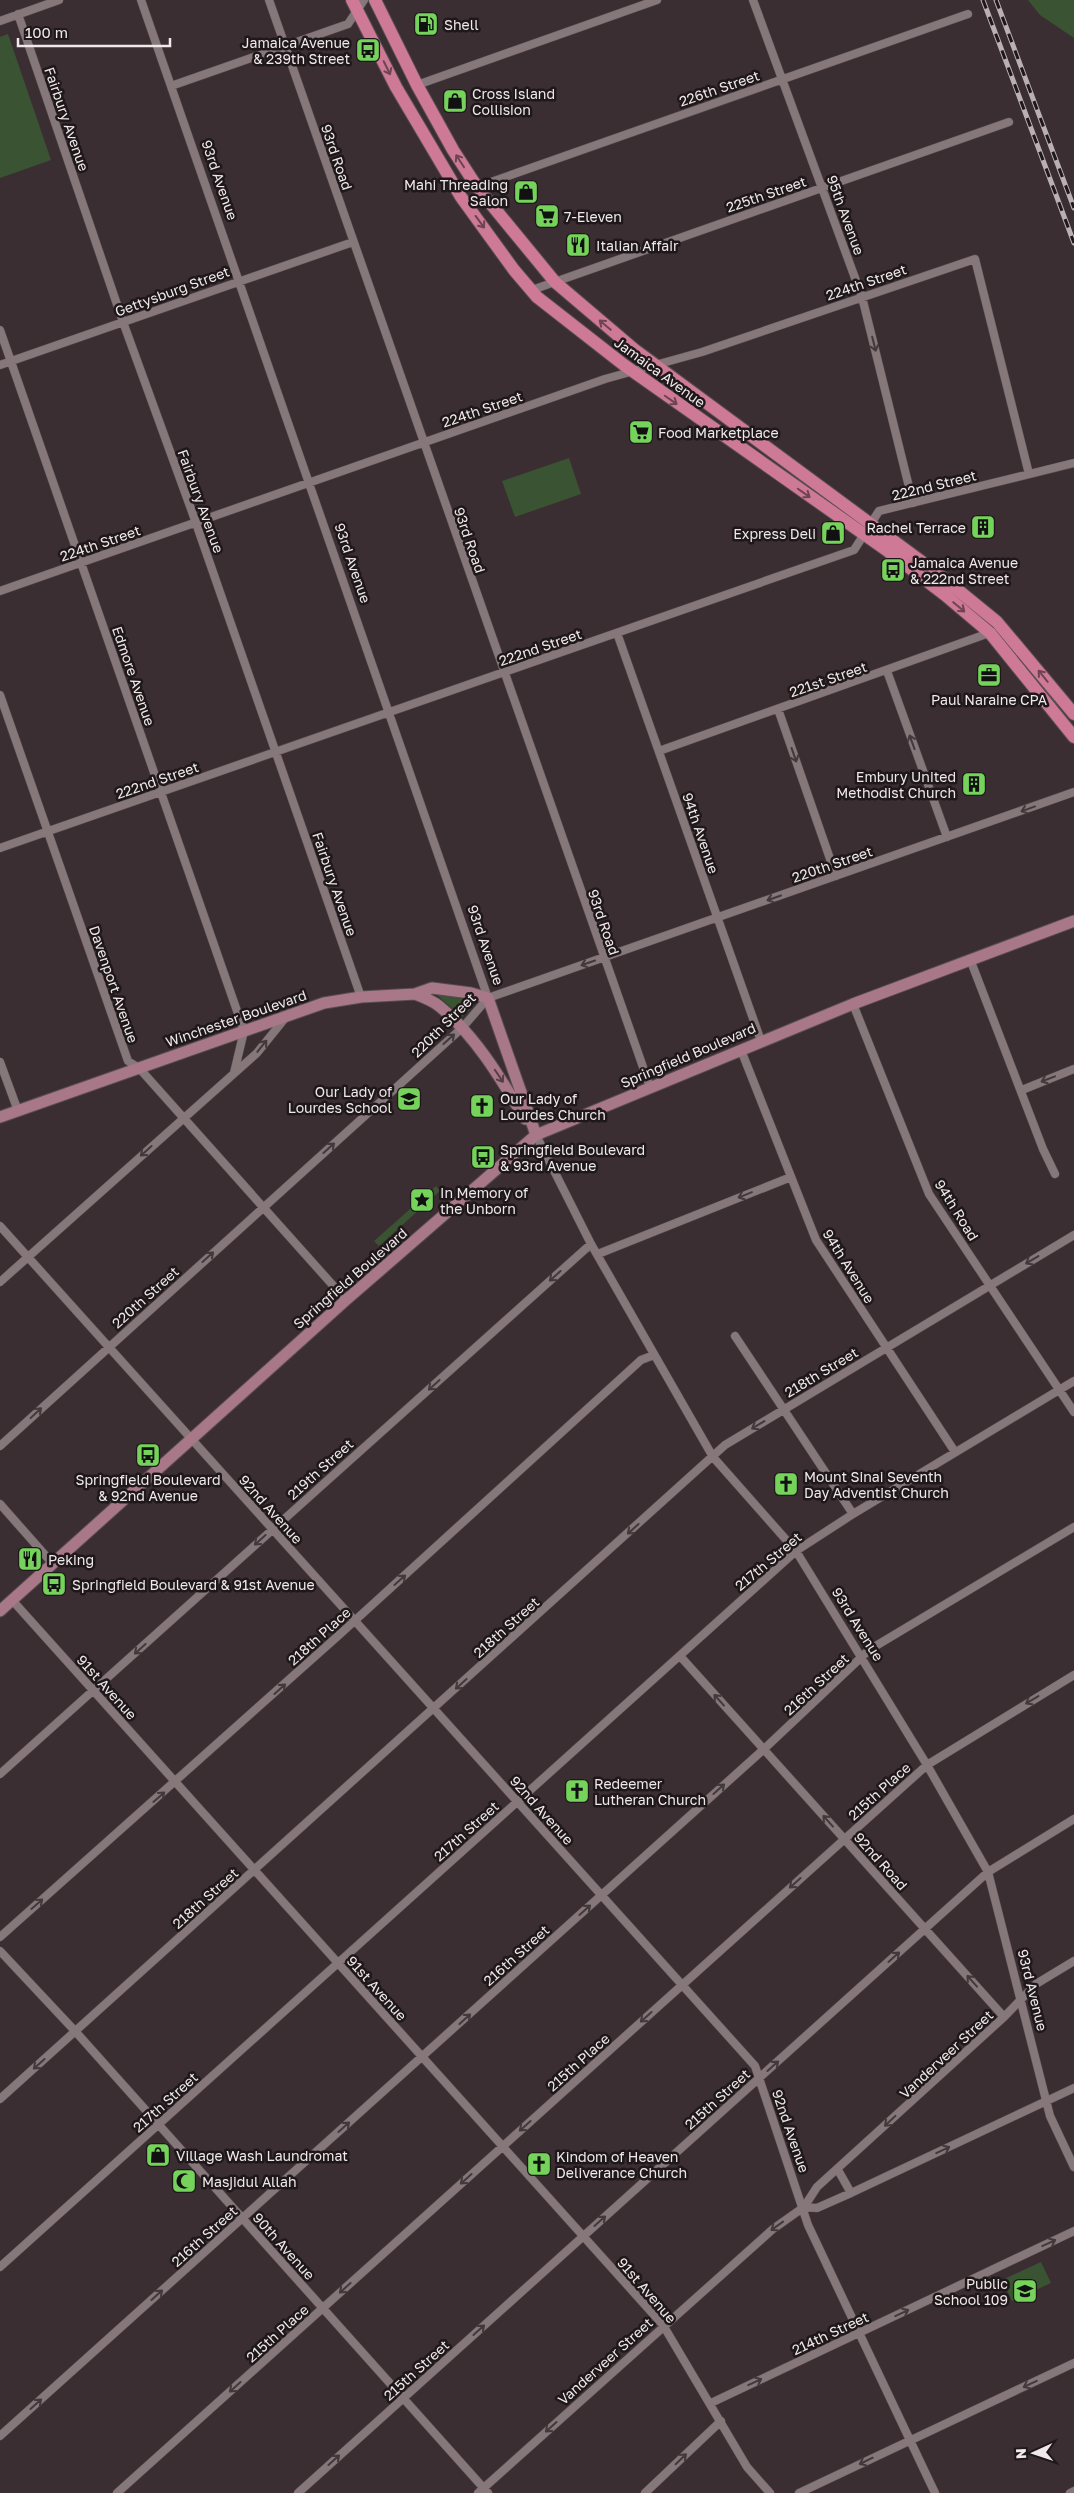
<svg xmlns="http://www.w3.org/2000/svg" width="1074" height="2493" font-family="'Golos Text',sans-serif">
<rect width="100%" height="100%" fill="#3b2e32"/>
<path fill="#3a5333" d="M1028,0H1074V38L1040,15Z
M8,34L51,160L0,178V37Z
M569,458L581,494L515,517L502,481Z
M436,994L471,999L474,1006L462,1017Z
M436,1186L440,1191L379,1246L374,1241Z
M1041,2262L1051,2283L1012,2301L1002,2280Z"/>
<g fill="none" stroke-linecap="round" stroke-linejoin="round">
<defs>
<path id="street" d="M141,0L488,998
M269,0L650,1087
M753,0L862,297L913,503
M18,14L123,322L191,509L361,997
M0,21L59,0
M417,85L657,0
M171,86L348,24L364,0
M477,187L968,14
M532,290L1009,122
M0,330L244,1031L234,1073
M0,365L353,242
M0,591L605,379L702,352L975,259L1029,474
M617,633L761,1041
M887,671L947,837
M0,695L128,1061L139,1068L346,1300
M778,709L836,876
M659,751L992,632
M0,848L854,550L879,511L1074,463
M970,959L1043,1149L1055,1174
M853,1004L929,1194L1074,1412
M741,1050L816,1240L955,1452
M0,1062L18,1111
M1022,1090L1074,1069
M536,1135L591,1244L713,1457L796,1551L927,1765L988,1872L1050,2116L1074,2167
M0,1226L755,2066L808,2225L935,2493
M598,1254L791,1177
M0,1282L257,1053L286,1017
M735,1336L853,1514
M0,1446L462,1028L488,998L1074,792
M0,1504L53,1564
M12,1600L663,2325L747,2467L770,2493
M680,1656L1004,2017
M0,1774L591,1244
M0,1937L339,1635L641,1360L654,1355
M0,1951L75,2031L488,2493
M0,2099L725,1445L1074,1235
M838,2170L851,2193
M804,2207L817,2208L851,2193L1074,2088
M0,2267L796,1551L853,1514L1074,1381
M711,2403L1074,2231
M0,2436L764,1749L869,1650L1074,1527
M117,2493L927,1765L1074,1675
M298,2493L988,1872L1074,1819
M478,2493L773,2229L804,2207L817,2187L1004,2017L1036,1984L1074,1961
M645,2493L721,2421
M799,2493L1074,2363
M1070,2493L1074,2491"/>
<path id="secondary" d="M415,994C423,997 433,1001 439,1006C476,1036 501,1079 525,1119
M0,1117L324,1003L361,997L415,994L432,988L471,993L488,998L536,1135
M0,1611L346,1300L536,1135L853,1004L1074,921"/>
<path id="primary" d="M352,0L396,87L461,197L514,270L537,297L624,365L885,549L945,595L990,633L1074,737
M375,0L417,85L453,150L477,187L555,282L635,350L937,573L997,622L1074,714"/>
</defs>
<use href="#street" stroke="#584d50" stroke-width="9"/>
<use href="#secondary" stroke="#584d50" stroke-width="13"/>
<use href="#primary" stroke="#584d50" stroke-width="14"/>
<use href="#street" stroke="#85777a" stroke-width="8"/>
<use href="#secondary" stroke="#a97888" stroke-width="11"/>
<use href="#primary" stroke="#ce7996" stroke-width="12"/>
<defs>
<path id="rail" d="M983,0L1074,243
M996,0L1074,208"/>
</defs>
<use href="#rail" stroke="#bab0b3" stroke-width="5"/>
<use href="#rail" stroke="#1e181a" stroke-width="3" stroke-dasharray="9" stroke-linecap="butt"/>
</g>
<defs><path id="oneway-shaft" d="M-6 0H5M1.5-3L5.5 0L1.5 3" fill="none" stroke-width="1.6" stroke-linecap="round" stroke-linejoin="round" transform="scale(1.25)"/></defs>
<g stroke="#6d4452">
<use href="#oneway-shaft" transform="translate(387 68) rotate(64)"/>
<use href="#oneway-shaft" transform="translate(460 161) rotate(-123)"/>
<use href="#oneway-shaft" transform="translate(480 222) rotate(54)"/>
<use href="#oneway-shaft" transform="translate(605 325) rotate(-140)"/>
<use href="#oneway-shaft" transform="translate(671 400) rotate(35)"/>
<use href="#oneway-shaft" transform="translate(804 493) rotate(35)"/>
<use href="#oneway-shaft" transform="translate(959 607) rotate(40)"/>
<use href="#oneway-shaft" transform="translate(1043 676) rotate(-129)"/>
</g>
<g stroke="#42393c">
<use href="#oneway-shaft" transform="translate(874 344) rotate(76)"/>
<use href="#oneway-shaft" transform="translate(912 742) rotate(-110)"/>
<use href="#oneway-shaft" transform="translate(794 755) rotate(71)"/>
<use href="#oneway-shaft" transform="translate(1028 809) rotate(160)"/>
<use href="#oneway-shaft" transform="translate(774 898) rotate(161)"/>
<use href="#oneway-shaft" transform="translate(588 963) rotate(161)"/>
<use href="#oneway-shaft" transform="translate(449 1039) rotate(-42)"/>
<use href="#oneway-shaft" transform="translate(262 1046) rotate(-51)"/>
<use href="#oneway-shaft" transform="translate(1048 1079) rotate(159)"/>
<use href="#oneway-shaft" transform="translate(329 1148) rotate(-42)"/>
<use href="#oneway-shaft" transform="translate(146 1151) rotate(138)"/>
<use href="#oneway-shaft" transform="translate(745 1195) rotate(158)"/>
<use href="#oneway-shaft" transform="translate(208 1257) rotate(-42)"/>
<use href="#oneway-shaft" transform="translate(1032 1260) rotate(149)"/>
<use href="#oneway-shaft" transform="translate(555 1276) rotate(138)"/>
<use href="#oneway-shaft" transform="translate(434 1385) rotate(138)"/>
<use href="#oneway-shaft" transform="translate(36 1413) rotate(-43)"/>
<use href="#oneway-shaft" transform="translate(758 1425) rotate(149)"/>
<use href="#oneway-shaft" transform="translate(633 1529) rotate(138)"/>
<use href="#oneway-shaft" transform="translate(260 1540) rotate(138)"/>
<use href="#oneway-shaft" transform="translate(400 1580) rotate(-42)"/>
<use href="#oneway-shaft" transform="translate(140 1649) rotate(138)"/>
<use href="#oneway-shaft" transform="translate(461 1684) rotate(138)"/>
<use href="#oneway-shaft" transform="translate(280 1689) rotate(-42)"/>
<use href="#oneway-shaft" transform="translate(719 1700) rotate(-132)"/>
<use href="#oneway-shaft" transform="translate(1032 1700) rotate(149)"/>
<use href="#oneway-shaft" transform="translate(719 1789) rotate(-42)"/>
<use href="#oneway-shaft" transform="translate(159 1797) rotate(-41)"/>
<use href="#oneway-shaft" transform="translate(828 1821) rotate(-132)"/>
<use href="#oneway-shaft" transform="translate(795 1883) rotate(138)"/>
<use href="#oneway-shaft" transform="translate(37 1904) rotate(-41)"/>
<use href="#oneway-shaft" transform="translate(585 1910) rotate(-42)"/>
<use href="#oneway-shaft" transform="translate(894 1957) rotate(-42)"/>
<use href="#oneway-shaft" transform="translate(972 1981) rotate(-132)"/>
<use href="#oneway-shaft" transform="translate(646 2017) rotate(138)"/>
<use href="#oneway-shaft" transform="translate(465 2019) rotate(-42)"/>
<use href="#oneway-shaft" transform="translate(39 2064) rotate(138)"/>
<use href="#oneway-shaft" transform="translate(773 2066) rotate(-42)"/>
<use href="#oneway-shaft" transform="translate(890 2121) rotate(137)"/>
<use href="#oneway-shaft" transform="translate(525 2126) rotate(138)"/>
<use href="#oneway-shaft" transform="translate(344 2127) rotate(-42)"/>
<use href="#oneway-shaft" transform="translate(943 2150) rotate(-25)"/>
<use href="#oneway-shaft" transform="translate(466 2179) rotate(138)"/>
<use href="#oneway-shaft" transform="translate(600 2221) rotate(-42)"/>
<use href="#oneway-shaft" transform="translate(777 2226) rotate(144)"/>
<use href="#oneway-shaft" transform="translate(1049 2243) rotate(-25)"/>
<use href="#oneway-shaft" transform="translate(345 2288) rotate(138)"/>
<use href="#oneway-shaft" transform="translate(157 2295) rotate(-42)"/>
<use href="#oneway-shaft" transform="translate(902 2313) rotate(-25)"/>
<use href="#oneway-shaft" transform="translate(479 2330) rotate(-42)"/>
<use href="#oneway-shaft" transform="translate(755 2382) rotate(-25)"/>
<use href="#oneway-shaft" transform="translate(1030 2384) rotate(155)"/>
<use href="#oneway-shaft" transform="translate(235 2387) rotate(138)"/>
<use href="#oneway-shaft" transform="translate(36 2404) rotate(-42)"/>
<use href="#oneway-shaft" transform="translate(551 2427) rotate(138)"/>
<use href="#oneway-shaft" transform="translate(681 2459) rotate(-44)"/>
<use href="#oneway-shaft" transform="translate(334 2460) rotate(-42)"/>
<use href="#oneway-shaft" transform="translate(866 2461) rotate(154)"/>
</g>
<use stroke="#563e46" href="#oneway-shaft" transform="translate(499 1076) rotate(56)"/>
<defs>
<symbol id="fuel-square" viewBox="-11 -11 22 22"><rect x="-9" y="-9" width="18" height="18" rx="4" fill="#75d25b" stroke="#1e181a"/><path d="M-5.5-6h7V0h2V4h1.3V-2.5L3-4.5l.8-.8L6-3V5H2.5V1h-1V6h-7ZM-4.2-4.7v3.2H.2V-4.7Z" fill="#111"/></symbol>
<symbol id="bus-square" viewBox="-11 -11 22 22"><rect x="-9" y="-9" width="18" height="18" rx="4" fill="#75d25b" stroke="#1e181a"/><path d="M-5-6H5V4H4V6H2V4H-2V6H-4V4H-5ZM-3.5-4V0h7V-4ZM-3.5 1.2v1.5H-2V1.2ZM2 1.2v1.5H3.5V1.2Z" fill="#111"/></symbol>
<symbol id="shop-square" viewBox="-11 -11 22 22"><rect x="-9" y="-9" width="18" height="18" rx="4" fill="#75d25b" stroke="#1e181a"/><path d="M-5-2.5h2.3a2.7 3.5 0 0 1 5.4 0H5L5.5 6h-11ZM-1.5-2.5h3a1.5 2.3 0 0 0-3 0Z" fill="#111"/></symbol>
<symbol id="supermarket-square" viewBox="-11 -11 22 22"><rect x="-9" y="-9" width="18" height="18" rx="4" fill="#75d25b" stroke="#1e181a"/><path d="M-6-5.5h2.5l.6 2H6L4.5 2H-2.5L-4.4-4H-6ZM-1.5 3.2a1.3 1.3 0 1 0 .1 0ZM3 3.2a1.3 1.3 0 1 0 .1 0Z" fill="#111"/></symbol>
<symbol id="restaurant-square" viewBox="-11 -11 22 22"><rect x="-9" y="-9" width="18" height="18" rx="4" fill="#75d25b" stroke="#1e181a"/><path d="M-5-6h1v4h1v-4h1v4h1v-4h1v5L-1.5 .5V6h-2V.5L-5-1ZM5-6V6H3V1.5H1.5Q1.5-4 5-6Z" fill="#111"/></symbol>
<symbol id="building-square" viewBox="-11 -11 22 22"><rect x="-9" y="-9" width="18" height="18" rx="4" fill="#75d25b" stroke="#1e181a"/><path d="M-4-6H4V6H1V3H-1V6H-4ZM-2.5-4.3h1.7v1.8h-1.7ZM.8-4.3h1.7v1.8H.8ZM-2.5-1h1.7V.8h-1.7ZM.8-1h1.7V.8H.8Z" fill="#111"/></symbol>
<symbol id="office-square" viewBox="-11 -11 22 22"><rect x="-9" y="-9" width="18" height="18" rx="4" fill="#75d25b" stroke="#1e181a"/><path d="M-6-3h4V-5.5h4V-3h4V5H-6ZM-1-4.5V-3h2v-1.5ZM-6 0V1H6V0Z" fill="#111"/></symbol>
<symbol id="school-square" viewBox="-11 -11 22 22"><rect x="-9" y="-9" width="18" height="18" rx="4" fill="#75d25b" stroke="#1e181a"/><path d="M0-5L7-2L0 1L-7-2ZM-4 1L0 2.5L4 1V4Q0 6-4 4Z" fill="#111"/></symbol>
<symbol id="church-square" viewBox="-11 -11 22 22"><rect x="-9" y="-9" width="18" height="18" rx="4" fill="#75d25b" stroke="#1e181a"/><path d="M-1.2-6h2.4v3.5h3.3v2.4h-3.3V6h-2.4V-.1h-3.3v-2.4h3.3Z" fill="#111"/></symbol>
<symbol id="sight-square" viewBox="-11 -11 22 22"><rect x="-9" y="-9" width="18" height="18" rx="4" fill="#75d25b" stroke="#1e181a"/><path d="M0-6L1.8-2.2L6-1.7L2.9 1.2L3.7 5.4L0 3.3L-3.7 5.4L-2.9 1.2L-6-1.7L-1.8-2.2Z" fill="#111"/></symbol>
<symbol id="mosque-square" viewBox="-11 -11 22 22"><rect x="-9" y="-9" width="18" height="18" rx="4" fill="#75d25b" stroke="#1e181a"/><path d="M3.5-4.9A6 6 0 1 0 3.5 4.9A5 5 0 1 1 3.5-4.9Z" fill="#111"/></symbol>
</defs>
<g fill-rule="evenodd">
<use href="#fuel-square" x="412" y="10" width="28" height="28"/>
<use href="#bus-square" x="354" y="36" width="28" height="28"/>
<use href="#shop-square" x="441" y="87" width="28" height="28"/>
<use href="#shop-square" x="512" y="178" width="28" height="28"/>
<use href="#supermarket-square" x="533" y="202" width="28" height="28"/>
<use href="#restaurant-square" x="564" y="231" width="28" height="28"/>
<use href="#supermarket-square" x="627" y="418" width="28" height="28"/>
<use href="#building-square" x="969" y="513" width="28" height="28"/>
<use href="#shop-square" x="819" y="519" width="28" height="28"/>
<use href="#bus-square" x="879" y="556" width="28" height="28"/>
<use href="#office-square" x="975" y="661" width="28" height="28"/>
<use href="#building-square" x="960" y="770" width="28" height="28"/>
<use href="#school-square" x="395" y="1085" width="28" height="28"/>
<use href="#church-square" x="468" y="1092" width="28" height="28"/>
<use href="#bus-square" x="469" y="1143" width="28" height="28"/>
<use href="#sight-square" x="408" y="1186" width="28" height="28"/>
<use href="#bus-square" x="134" y="1441" width="28" height="28"/>
<use href="#church-square" x="772" y="1470" width="28" height="28"/>
<use href="#restaurant-square" x="16" y="1545" width="28" height="28"/>
<use href="#bus-square" x="40" y="1570" width="28" height="28"/>
<use href="#church-square" x="563" y="1777" width="28" height="28"/>
<use href="#shop-square" x="144" y="2141" width="28" height="28"/>
<use href="#church-square" x="525" y="2150" width="28" height="28"/>
<use href="#mosque-square" x="170" y="2167" width="28" height="28"/>
<use href="#school-square" x="1011" y="2277" width="28" height="28"/>
</g>
<g text-anchor="middle" dominant-baseline="central" stroke-width="5" stroke-linejoin="round" paint-order="stroke">
<g font-size="14" fill="#f0e8ea" stroke="#1e181a" text-anchor="start">
<text x="444" y="24">Shell</text>
<text x="350" y="42" text-anchor="end">Jamaica Avenue<tspan x="350" dy="16">&amp; 239th Street</tspan></text>
<text x="472" y="93">Cross Island<tspan x="472" dy="16">Collision</tspan></text>
<text x="508" y="184" text-anchor="end">Mahi Threading<tspan x="508" dy="16">Salon</tspan></text>
<text x="564" y="216">7-Eleven</text>
<text x="596" y="245">Italian Affair</text>
<text x="658" y="432">Food Marketplace</text>
<text x="966" y="527" text-anchor="end">Rachel Terrace</text>
<text x="816" y="533" text-anchor="end">Express Deli</text>
<text x="910" y="562">Jamaica Avenue<tspan x="910" dy="16">&amp; 222nd Street</tspan></text>
<text x="989" y="699" text-anchor="middle">Paul Naraine CPA</text>
<text x="956" y="776" text-anchor="end">Embury United<tspan x="956" dy="16">Methodist Church</tspan></text>
<text x="392" y="1091" text-anchor="end">Our Lady of<tspan x="392" dy="16">Lourdes School</tspan></text>
<text x="500" y="1098">Our Lady of<tspan x="500" dy="16">Lourdes Church</tspan></text>
<text x="500" y="1149">Springfield Boulevard<tspan x="500" dy="16">&amp; 93rd Avenue</tspan></text>
<text x="440" y="1192">In Memory of<tspan x="440" dy="16">the Unborn</tspan></text>
<text x="804" y="1476">Mount Sinai Seventh<tspan x="804" dy="16">Day Adventist Church</tspan></text>
<text x="148" y="1479" text-anchor="middle">Springfield Boulevard<tspan x="148" dy="16">&amp; 92nd Avenue</tspan></text>
<text x="48" y="1559">Peking</text>
<text x="72" y="1584">Springfield Boulevard &amp; 91st Avenue</text>
<text x="594" y="1783">Redeemer<tspan x="594" dy="16">Lutheran Church</tspan></text>
<text x="176" y="2155">Village Wash Laundromat</text>
<text x="556" y="2156">Kindom of Heaven<tspan x="556" dy="16">Deliverance Church</tspan></text>
<text x="202" y="2181">Masjidul Allah</text>
<text x="1008" y="2283" text-anchor="end">Public<tspan x="1008" dy="16">School 109</tspan></text>
</g>
<g font-size="14" fill="#f0e8ea" stroke="#1e181a">
<text transform="translate(719 88) rotate(-19)">226th Street</text>
<text transform="translate(67 119) rotate(71)">Fairbury Avenue</text>
<text transform="translate(337 157) rotate(71)">93rd Road</text>
<text transform="translate(220 180) rotate(71)">93rd Avenue</text>
<text transform="translate(766 194) rotate(-19)">225th Street</text>
<text transform="translate(846 215) rotate(70)">95th Avenue</text>
<text transform="translate(866 282) rotate(-19)">224th Street</text>
<text transform="translate(172 291) rotate(-20)">Gettysburg Street</text>
<text transform="translate(660 372) rotate(36)">Jamaica Avenue</text>
<text transform="translate(482 409) rotate(-19)">224th Street</text>
<text transform="translate(934 485) rotate(-14)">222nd Street</text>
<text transform="translate(201 501) rotate(70)">Fairbury Avenue</text>
<text transform="translate(470 540) rotate(71)">93rd Road</text>
<text transform="translate(100 543) rotate(-19)">224th Street</text>
<text transform="translate(353 563) rotate(71)">93rd Avenue</text>
<text transform="translate(540 647) rotate(-19)">222nd Street</text>
<text transform="translate(134 676) rotate(71)">Edmore Avenue</text>
<text transform="translate(828 679) rotate(-19)">221st Street</text>
<text transform="translate(157 780) rotate(-19)">222nd Street</text>
<text transform="translate(701 833) rotate(71)">94th Avenue</text>
<text transform="translate(832 864) rotate(-19)">220th Street</text>
<text transform="translate(335 884) rotate(71)">Fairbury Avenue</text>
<text transform="translate(604 922) rotate(71)">93rd Road</text>
<text transform="translate(486 945) rotate(71)">93rd Avenue</text>
<text transform="translate(114 984) rotate(71)">Davenport Avenue</text>
<text transform="translate(236 1018) rotate(-19)">Winchester Boulevard</text>
<text transform="translate(443 1025) rotate(-45)">220th Street</text>
<text transform="translate(688 1055) rotate(-23)">Springfield Boulevard</text>
<text transform="translate(957 1210) rotate(58)">94th Road</text>
<text transform="translate(849 1266) rotate(58)">94th Avenue</text>
<text transform="translate(350 1278) rotate(-41)">Springfield Boulevard</text>
<text transform="translate(145 1297) rotate(-42)">220th Street</text>
<text transform="translate(821 1372) rotate(-31)">218th Street</text>
<text transform="translate(320 1469) rotate(-42)">219th Street</text>
<text transform="translate(271 1509) rotate(48)">92nd Avenue</text>
<text transform="translate(768 1561) rotate(-40)">217th Street</text>
<text transform="translate(858 1624) rotate(58)">93rd Avenue</text>
<text transform="translate(506 1627) rotate(-42)">218th Street</text>
<text transform="translate(319 1636) rotate(-42)">218th Place</text>
<text transform="translate(816 1684) rotate(-43)">216th Street</text>
<text transform="translate(107 1687) rotate(48)">91st Avenue</text>
<text transform="translate(879 1791) rotate(-42)">215th Place</text>
<text transform="translate(542 1810) rotate(48)">92nd Avenue</text>
<text transform="translate(466 1831) rotate(-42)">217th Street</text>
<text transform="translate(881 1861) rotate(48)">92nd Road</text>
<text transform="translate(205 1898) rotate(-42)">218th Street</text>
<text transform="translate(516 1955) rotate(-42)">216th Street</text>
<text transform="translate(377 1988) rotate(48)">91st Avenue</text>
<text transform="translate(1033 1990) rotate(76)">93rd Avenue</text>
<text transform="translate(946 2054) rotate(-43)">Vanderveer Street</text>
<text transform="translate(578 2062) rotate(-42)">215th Place</text>
<text transform="translate(717 2099) rotate(-42)">215th Street</text>
<text transform="translate(165 2102) rotate(-42)">217th Street</text>
<text transform="translate(791 2131) rotate(71)">92nd Avenue</text>
<text transform="translate(204 2236) rotate(-42)">216th Street</text>
<text transform="translate(284 2246) rotate(48)">90th Avenue</text>
<text transform="translate(647 2290) rotate(49)">91st Avenue</text>
<text transform="translate(277 2333) rotate(-42)">215th Place</text>
<text transform="translate(830 2333) rotate(-25)">214th Street</text>
<text transform="translate(605 2361) rotate(-42)">Vanderveer Street</text>
<text transform="translate(416 2370) rotate(-42)">215th Street</text>
</g>
</g>
<g transform="translate(1034 2453) rotate(267)" stroke="#1e181a" stroke-width="4" paint-order="stroke">
<path d="M0-4L9 19L0 12L-9 19Z" fill="#f0e8ea"/>
<text y="-8" font-size="14" font-weight="bold" text-anchor="middle" fill="#f0e8ea">N</text>
</g>
<path d="M18 38v8h152v-8" fill="none" stroke="#f0e8ea" stroke-width="2.5"/>
<text x="25" y="38" font-size="15" fill="#f0e8ea" stroke="#1e181a" stroke-width="4" paint-order="stroke">100 m</text>
</svg>
